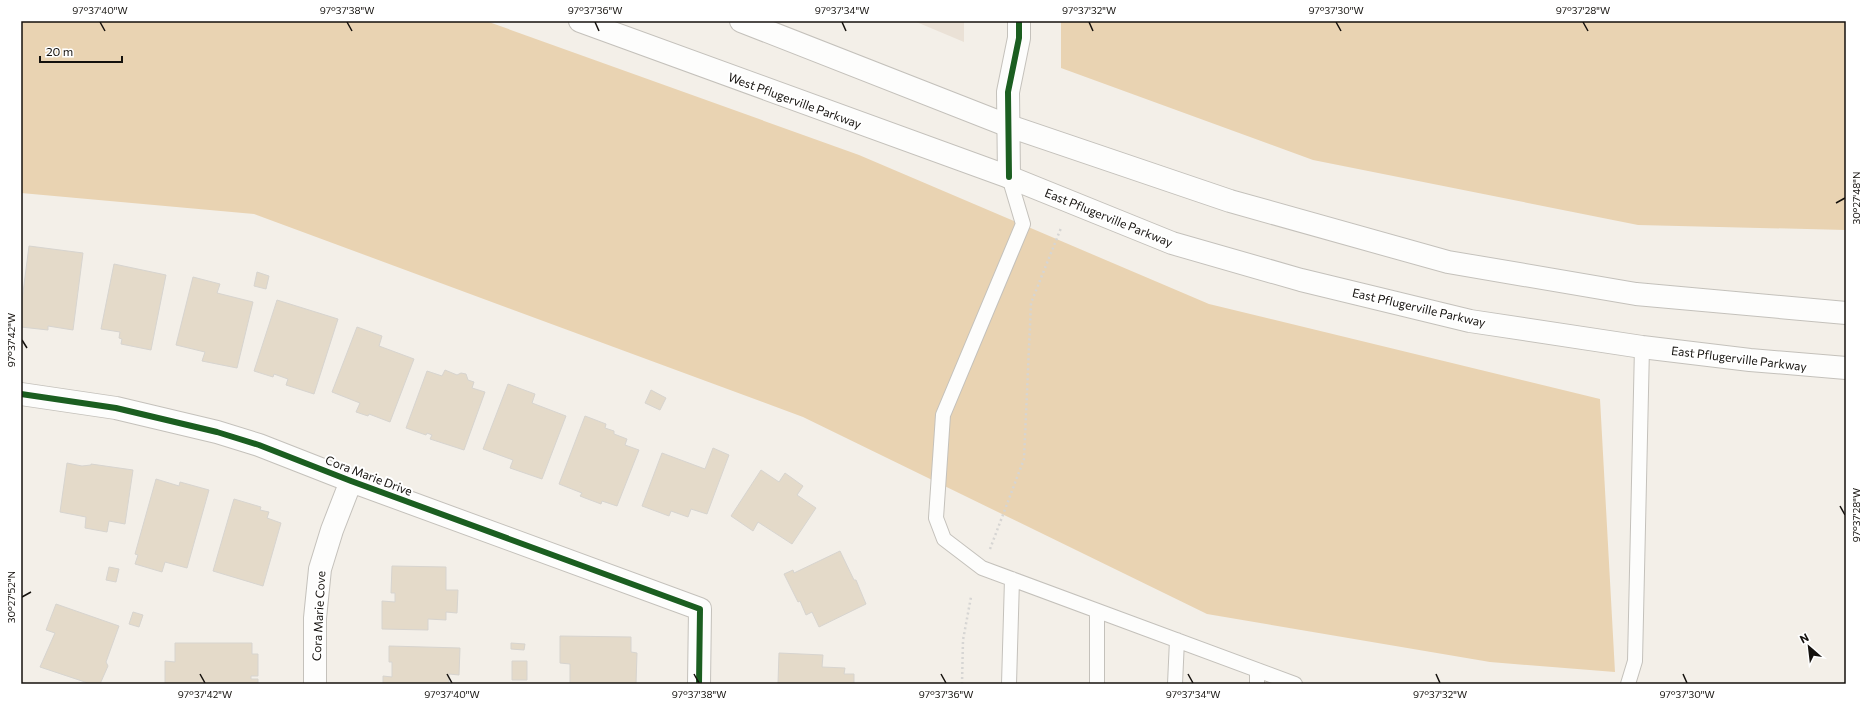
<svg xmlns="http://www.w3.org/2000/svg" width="1867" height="705" font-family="Commissioner,sans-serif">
<rect width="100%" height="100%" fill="#f3efe8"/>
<path fill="#eae1d6" d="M914,21H964V42Z"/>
<path fill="#e9d3b2" d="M21,21H486L859,155L1209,304L1600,399L1615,672L1490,662L1207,614L803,417L254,214L21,193Z
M1061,21H1846V230L1638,225L1313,160L1061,68Z"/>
<path fill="#e4dac9" stroke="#d7d4cf" d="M29,246L83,253L73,330L48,326V330L21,327V308Z
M114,264L166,275L151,350L121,344L122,339L119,338L120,332L101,329Z
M257,272L269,276L266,289L254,286Z
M193,277L220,284L217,293L253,302L237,368L202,361L205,352L176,345Z
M277,300L338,319L314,394L286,385L288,379L274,374L273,377L254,371Z
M357,327L382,336L379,346L414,359L390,422L369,414L368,416L356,412L360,403L332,392Z
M445,370L457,375L461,373L466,374L468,380L474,382L472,388L485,392L464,450L430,439L432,435L427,433L426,435L406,428L427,371L442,376Z
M508,384L535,394L532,403L566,416L542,479L510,468L513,460L483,449Z
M651,390L666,398L660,410L645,403Z
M585,416L606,424L605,428L614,431V434L627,439L625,445L639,450L617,506L602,501L601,504L585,498L580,496L582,493L559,484Z
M713,448L729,455L707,514L691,509L688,517L671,511L669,516L642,506L662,453L705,469Z
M67,463L82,466L91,465V464L133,470L125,524L109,521L107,532L85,528L86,517L60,512Z
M761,470L779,482L785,473L803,486L797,495L816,508L792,544L758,522L753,531L731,516Z
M156,479L179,486L180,482L209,490L187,568L165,562L162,572L135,564L138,555L135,554Z
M234,499L261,507L260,510L269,512L267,518L281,523L263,586L213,571Z
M840,551L854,580H856L866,604L819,627L812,612L806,615L800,601L798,602L784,574L793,570L794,573Z
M392,566L446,567V590H458L457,613L446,612V620L428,619V630L382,629V601L395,602V593H391Z
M109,567L119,569L116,582L106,580Z
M56,604L119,626L106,662L108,666L100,684H91L40,667L55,633L46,630Z
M133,612L143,615L139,627L129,624Z
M560,636L631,637V652L637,653L636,684H570V664L560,663Z
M175,643H252V654H258V676H251V679H258V684H165V661L175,662Z
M511,643L525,644L524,650L511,649Z
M389,646L460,648L459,675L449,674V684H383V676L392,677V662H389Z
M779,653L823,655L822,667L845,668L844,674H854V684L778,683Z
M512,661H527V680H512Z"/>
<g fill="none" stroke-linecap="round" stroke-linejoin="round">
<defs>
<path id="lane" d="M1009,177L1023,224L943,415L936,518L944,539L982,568L1295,684
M1009,684L1012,579
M1097,684V611
M1175,684L1177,640
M1257,684V670
M1628,684L1635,661L1642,347"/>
<path id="street" d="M1009,177L1008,92L1019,38V21
M21,394L116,408L217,432L259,445L351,481L700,609L699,684
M315,684V618L320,569L332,530L351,481"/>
<path id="secondary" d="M580,21L1009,177L1172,243L1301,280L1470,321L1642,347L1750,360L1846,368
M741,21L1009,126L1230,201L1448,262L1636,294L1846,313"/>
</defs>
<use href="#lane" stroke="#c4c1bb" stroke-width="16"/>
<use href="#street" stroke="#c4c1bb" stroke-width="24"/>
<use href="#secondary" stroke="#c4c1bb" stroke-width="24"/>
<path stroke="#d6d5d3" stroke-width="2.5" stroke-dasharray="2 3" stroke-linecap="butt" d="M990,549L1024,459L1031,303L1061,228
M962,684L963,640L971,597"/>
<use href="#lane" stroke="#fdfdfc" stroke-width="14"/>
<use href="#street" stroke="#fdfdfc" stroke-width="22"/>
<use href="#secondary" stroke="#fdfdfc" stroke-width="22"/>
<defs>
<path id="cycleway" d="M1009,177L1008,92L1019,38V21
M21,394L116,408L217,432L259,445L351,481L700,609L699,684"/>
</defs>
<use href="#cycleway" stroke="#fff" stroke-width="8"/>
<use href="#cycleway" stroke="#1b5e20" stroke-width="6"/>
</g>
<path fill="none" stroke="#14110d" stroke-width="1.5" d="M100,22L105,31M347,22L352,31M595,22L599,31M842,22L846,31M1089,22L1093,31M1336,22L1341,31M1583,22L1588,31M1836,203L1845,198M22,340L27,348M1840,506L1845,515M22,597L31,592M200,674L205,683M447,674L452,683M694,674L699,683M941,674L946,683M1188,674L1193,683M1436,674L1440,683M1683,674L1687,683"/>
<g text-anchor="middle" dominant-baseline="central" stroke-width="4" stroke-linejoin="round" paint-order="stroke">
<g font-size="12" fill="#14110d" stroke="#fff">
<text transform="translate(795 100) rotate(20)">West Pflugerville Parkway</text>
<text transform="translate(1109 217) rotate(22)">East Pflugerville Parkway</text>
<text transform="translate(1419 307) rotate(13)">East Pflugerville Parkway</text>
<text transform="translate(1739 358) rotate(7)">East Pflugerville Parkway</text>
<text transform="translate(369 475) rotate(21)">Cora Marie Drive</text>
<text transform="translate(318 616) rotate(-87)">Cora Marie Cove</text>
</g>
</g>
<rect width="1867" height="705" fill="none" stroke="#ffffff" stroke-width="44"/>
<g transform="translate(1809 647) rotate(332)" stroke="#ffffff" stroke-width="3" paint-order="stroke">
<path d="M0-3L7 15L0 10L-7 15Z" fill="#14110d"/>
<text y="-6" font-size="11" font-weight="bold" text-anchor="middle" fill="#14110d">N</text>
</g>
<path d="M40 56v6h82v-6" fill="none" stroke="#14110d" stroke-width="2"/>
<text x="46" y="56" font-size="12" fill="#14110d" stroke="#ffffff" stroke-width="3" paint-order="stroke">20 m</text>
<rect x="22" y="22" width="1823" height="661" fill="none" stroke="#14110d" stroke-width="1.5"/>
<g font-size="10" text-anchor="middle" fill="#14110d">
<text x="100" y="14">97°37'40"W</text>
<text x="347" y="14">97°37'38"W</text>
<text x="595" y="14">97°37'36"W</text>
<text x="842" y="14">97°37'34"W</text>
<text x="1089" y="14">97°37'32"W</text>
<text x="1336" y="14">97°37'30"W</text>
<text x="1583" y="14">97°37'28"W</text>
<text transform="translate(1856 198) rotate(-90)" y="4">30°27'48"N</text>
<text transform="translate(11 340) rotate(-90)" y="4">97°37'42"W</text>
<text transform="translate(1856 515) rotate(-90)" y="4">97°37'28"W</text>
<text transform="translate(11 597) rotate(-90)" y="4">30°27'52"N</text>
<text x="205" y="698">97°37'42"W</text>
<text x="452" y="698">97°37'40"W</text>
<text x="699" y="698">97°37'38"W</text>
<text x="946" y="698">97°37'36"W</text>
<text x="1193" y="698">97°37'34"W</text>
<text x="1440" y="698">97°37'32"W</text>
<text x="1687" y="698">97°37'30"W</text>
</g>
</svg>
